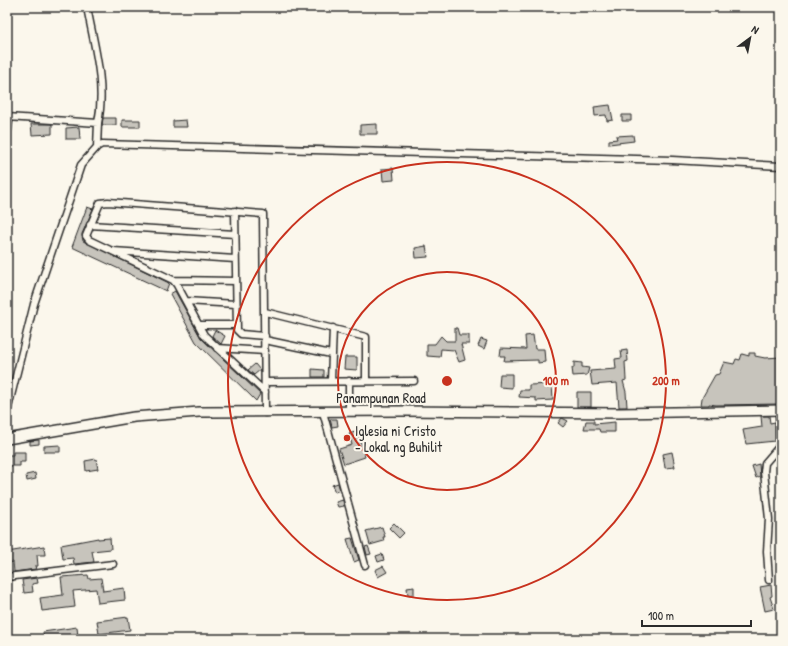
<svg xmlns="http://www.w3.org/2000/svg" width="788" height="646" font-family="'Patrick Hand',sans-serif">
<rect width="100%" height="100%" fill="#fbf7ec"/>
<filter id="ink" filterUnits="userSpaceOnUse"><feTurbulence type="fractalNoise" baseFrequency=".025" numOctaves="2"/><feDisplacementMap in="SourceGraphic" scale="8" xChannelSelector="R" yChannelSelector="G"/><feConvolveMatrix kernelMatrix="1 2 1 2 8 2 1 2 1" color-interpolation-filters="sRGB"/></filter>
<g filter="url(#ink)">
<path fill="#c7c4bc" stroke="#2b2b2b" d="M610,105L613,120L607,121L606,115L595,116L594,107Z
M622,115H631V121H622Z
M103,118H116V125H102Z
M122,120H140V127H122Z
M186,120L187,127H173V121Z
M7,122H13L11,136H7Z
M31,124H52V134L32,135Z
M377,124V134H360V125Z
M79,127L80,139H66V128Z
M633,135L634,141L609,144V140L617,139L616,136Z
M393,168L394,180L383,181L382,169Z
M87,207L93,209L82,234L83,241L169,283L166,291L72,247Z
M426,246L428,257L416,258L415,248Z
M175,291L201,338L260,394L256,401L196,342L170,294Z
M455,328H457L459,335H469V344H461L465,360L459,362L454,350L441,349L440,357L427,356V344H435L441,336L446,341H455Z
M215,330L225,336L221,344L212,336Z
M533,335L535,349H544L545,362L538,363V360L504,361L505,356H500L501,348L526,349L525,336Z
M481,339L487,341L484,349L478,346Z
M627,350L628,361L625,362L626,380L623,381L626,392L627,407H619L617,383L592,385L590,371L616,369L615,359L622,358L621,351Z
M749,353H755V356L765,358L781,357V385H780L781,404L716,405L709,404V405H701L702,398L715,375L719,374L724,362L734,364L736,359L740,360L742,354L749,356Z
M345,357H357V370L344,369Z
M574,362L582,363V367L589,368L587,375L573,376L572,368H574Z
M255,364L260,370L254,375L248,370Z
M312,369L324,370V377H312Z
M500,374H512V388L499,387Z
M552,384L553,400L536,401V398L519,397L520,390H529V385Z
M577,392H591V407H577Z
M761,416H769L770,423L775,422V441L746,444L743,430L762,427Z
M562,418L568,421L563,427L558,423Z
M330,419H337L338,426L332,427Z
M586,421H594V424L615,422V432H600L599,429H584Z
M358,431L365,457L344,464L339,449L352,445L349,434Z
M39,440V444L30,445V441Z
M60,445V452H44V446Z
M13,452H25V462H20V466H7V455H13Z
M672,452L675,467L665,468L663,454Z
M96,459L98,469L86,471L85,461Z
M759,464L760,476L756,478L752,466Z
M35,473L36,479L27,481L26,475Z
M338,483L340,490L335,492L332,485Z
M343,500L344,506L338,507L336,502Z
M394,523L404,533L399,538L389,528Z
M382,527L385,537H383L384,541L370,545L366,531Z
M98,538V539L110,538L111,549L92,551L94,562L74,564L73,558L63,559L61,545Z
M352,538L359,560L354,562L347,539Z
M44,546L45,555H37L38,566H35L36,569L14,572L13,562L7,563V552Z
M368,546L371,554L367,555L365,547Z
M382,554L384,560L378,562L376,556Z
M383,566L387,572L378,577L375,570Z
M88,575L89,579L101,578L103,591L124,588L125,600L98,603L96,589L73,591L75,607L42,611L40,598L63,595L61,577Z
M37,578L38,583L32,584L33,592L24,593L22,580Z
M771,585L772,596L770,597L774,609L765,611L760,587Z
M414,587V594L408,595L407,588Z
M128,617L130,630L99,634L97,621Z
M77,627L78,637L44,639L43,632Z"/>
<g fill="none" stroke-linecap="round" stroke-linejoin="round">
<defs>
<path id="street" d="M87,7C94,45 106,85 98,123
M7,117L98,123L97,147
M235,211L237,330L241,334L265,336
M90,225L235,234
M113,251L235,259
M173,280L236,281
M186,301L236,304
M265,312L366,337V381
M199,325H237
M265,340L331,354
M217,348L265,351
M331,381L333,328
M265,382L414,381
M265,392L204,335L177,285L173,280L89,240L86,236L100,203L108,202L263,214L265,413
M7,412L34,304L81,165L97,147L102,144L672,160L781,166
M323,412L365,565
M349,412V381
M7,577L113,564
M769,580L767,551L769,519L764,472L765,463L778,448L780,442L779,410"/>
<path id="secondary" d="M7,439L134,417L199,412L403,411L620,413L781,410"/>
</defs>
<use href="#street" stroke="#2b2b2b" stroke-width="9"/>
<use href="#secondary" stroke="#2b2b2b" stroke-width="12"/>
<use href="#street" stroke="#fbf7ec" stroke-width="6"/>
<use href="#secondary" stroke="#fbf7ec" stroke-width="9"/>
</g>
</g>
<g fill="none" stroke="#c8321e" stroke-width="2">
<circle cx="447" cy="381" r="109"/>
<circle cx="447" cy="381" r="219"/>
</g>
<circle fill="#c8321e" stroke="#fbf7ec" stroke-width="1.5" cx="347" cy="438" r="4"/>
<g text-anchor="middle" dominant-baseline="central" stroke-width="4" stroke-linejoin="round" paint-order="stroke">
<g font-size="14" fill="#2b2b2b" stroke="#fbf7ec">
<text x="381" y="397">Panampunan Road</text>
</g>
<g font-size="14" fill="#2b2b2b" stroke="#fbf7ec" text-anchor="start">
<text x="355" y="430">Iglesia ni Cristo<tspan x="355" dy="16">- Lokal ng Buhilit</tspan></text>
</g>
</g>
<circle cx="447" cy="381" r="6" fill="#c8321e" stroke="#fbf7ec" stroke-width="2"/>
<g font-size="12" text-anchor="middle" font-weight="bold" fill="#c8321e" stroke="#fbf7ec" stroke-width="4" stroke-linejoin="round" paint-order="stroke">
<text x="556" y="385">100 m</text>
<text x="666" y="385">200 m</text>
</g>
<rect width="788" height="646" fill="none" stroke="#fbf7ec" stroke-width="24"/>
<rect x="12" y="12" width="764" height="622" fill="none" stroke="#2b2b2b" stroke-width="1.5" filter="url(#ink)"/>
<g transform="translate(750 38) rotate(32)" stroke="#fbf7ec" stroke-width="3" paint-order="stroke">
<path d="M0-3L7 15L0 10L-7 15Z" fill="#2b2b2b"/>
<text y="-6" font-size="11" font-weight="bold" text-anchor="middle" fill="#2b2b2b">N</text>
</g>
<path d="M642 620v6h109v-6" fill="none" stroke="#2b2b2b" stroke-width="2"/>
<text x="648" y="620" font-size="12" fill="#2b2b2b" stroke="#fbf7ec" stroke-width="3" paint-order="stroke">100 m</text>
</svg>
